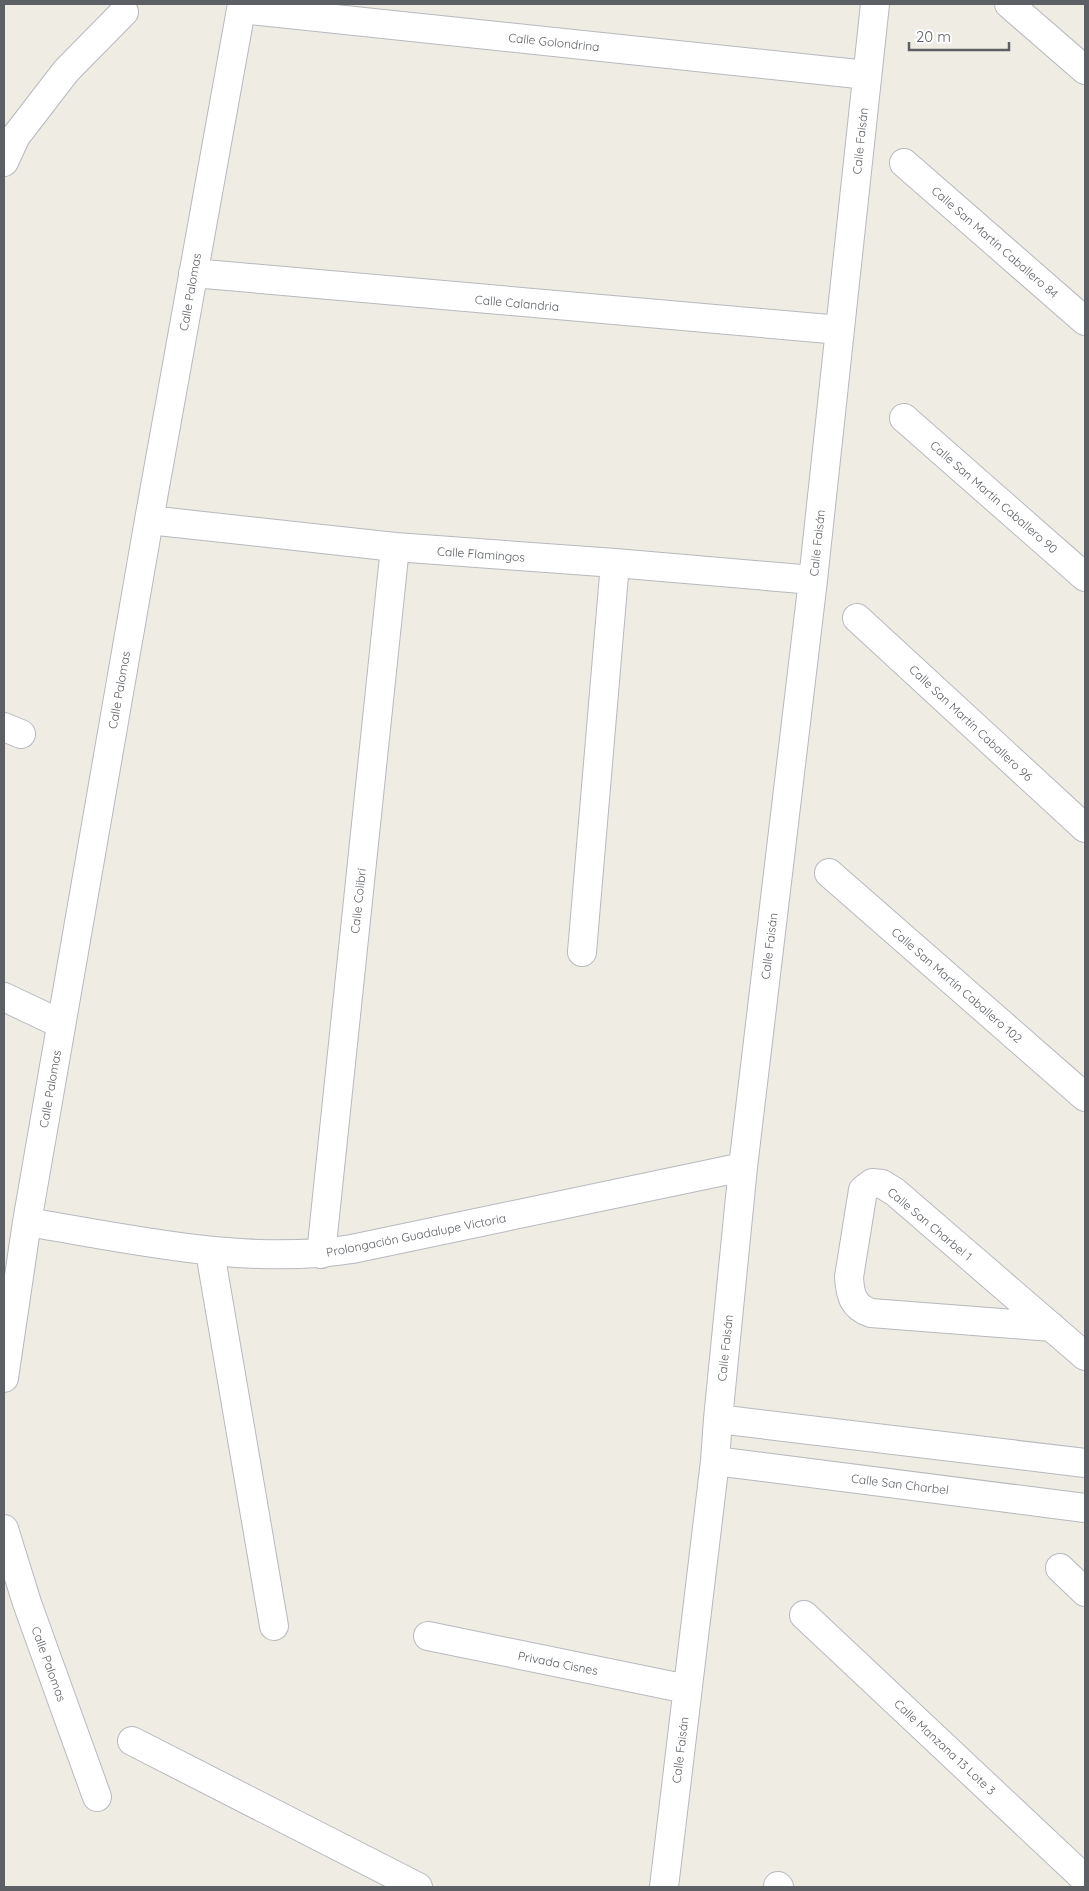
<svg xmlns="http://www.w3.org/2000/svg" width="1089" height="1891" font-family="Quicksand,sans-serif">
<rect width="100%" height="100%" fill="#efece4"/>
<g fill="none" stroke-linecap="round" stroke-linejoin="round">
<defs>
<path id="street" d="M1009,4L1085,70
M241,9L867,75
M4,162L16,136L66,71L124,12
M904,163L1085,321
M193,273L840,330
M904,418L1085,577
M149,520L395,547L615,563L813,580
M857,618L1085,828
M4,727L21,734
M829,873L1085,1097
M582,952L615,563
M4,997L61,1024
M27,1222C132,1239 246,1266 352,1249L743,1167
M210,1252L274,1626
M321,1254L395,547
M1052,1327L871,1313C853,1307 850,1295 849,1277L863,1190L872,1183L882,1184L895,1192L1085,1356
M4,1378L27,1222L149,520L242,4
M718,1419L1085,1463
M715,1461L1085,1508
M4,1529L27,1603L97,1797
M1060,1568L1085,1592
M804,1615L1085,1879
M428,1636L687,1689
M132,1741L418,1887
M778,1886L779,1887
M664,1887L715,1461L718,1419L743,1167L813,580L875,4"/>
</defs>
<use href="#street" stroke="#b6b9be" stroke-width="30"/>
<use href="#street" stroke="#fff" stroke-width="28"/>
</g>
<g text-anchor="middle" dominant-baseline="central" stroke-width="4" stroke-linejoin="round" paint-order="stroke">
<g font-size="12" fill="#5c6065" stroke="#fff">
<text transform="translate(554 42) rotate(6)">Calle Golondrina</text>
<text transform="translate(860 141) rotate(-84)">Calle Faisán</text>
<text transform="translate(995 242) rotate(41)">Calle San Martín Caballero 84</text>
<text transform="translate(190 292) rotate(-80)">Calle Palomas</text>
<text transform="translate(517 303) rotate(5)">Calle Calandria</text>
<text transform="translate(994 497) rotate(41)">Calle San Martín Caballero 90</text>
<text transform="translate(817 543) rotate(-84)">Calle Faisán</text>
<text transform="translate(481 554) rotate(4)">Calle Flamingos</text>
<text transform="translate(119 690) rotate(-80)">Calle Palomas</text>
<text transform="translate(971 723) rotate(43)">Calle San Martín Caballero 96</text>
<text transform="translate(358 901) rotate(-84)">Calle Colibrí</text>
<text transform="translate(769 946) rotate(-83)">Calle Faisán</text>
<text transform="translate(957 985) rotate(41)">Calle San Martín Caballero 102</text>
<text transform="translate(50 1089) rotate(-80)">Calle Palomas</text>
<text transform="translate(930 1224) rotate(40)">Calle San Charbel 1</text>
<text transform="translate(416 1235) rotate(-11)">Prolongación Guadalupe Victoria</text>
<text transform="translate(725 1348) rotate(-84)">Calle Faisán</text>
<text transform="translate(900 1484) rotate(7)">Calle San Charbel</text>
<text transform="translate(558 1663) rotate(11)">Privada Cisnes</text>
<text transform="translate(49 1664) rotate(70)">Calle Palomas</text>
<text transform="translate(945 1747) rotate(43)">Calle Manzana 13 Lote 3</text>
<text transform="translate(680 1750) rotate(-83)">Calle Faisán</text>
</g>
</g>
<rect width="1089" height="1891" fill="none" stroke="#5c6065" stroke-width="10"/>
<path d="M909 42v8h100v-8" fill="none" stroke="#5c6065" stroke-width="2.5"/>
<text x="916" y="42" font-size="15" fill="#5c6065" stroke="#ffffff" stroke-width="4" paint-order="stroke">20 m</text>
</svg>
